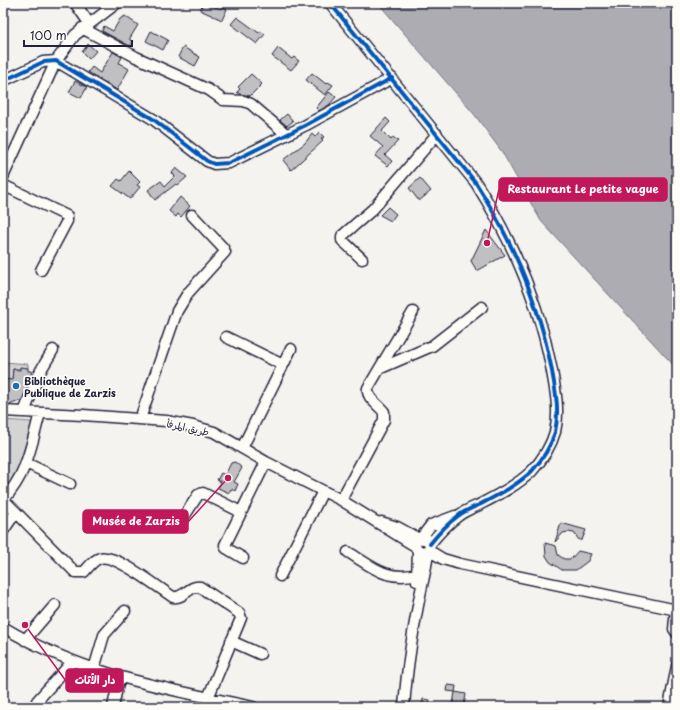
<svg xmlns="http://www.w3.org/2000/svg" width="680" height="710" font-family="'Playpen Sans','Playpen Sans Arabic',sans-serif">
<rect width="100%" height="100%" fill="#f4f3ef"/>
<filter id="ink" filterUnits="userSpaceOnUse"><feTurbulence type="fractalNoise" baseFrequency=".025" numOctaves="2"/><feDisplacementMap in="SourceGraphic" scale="8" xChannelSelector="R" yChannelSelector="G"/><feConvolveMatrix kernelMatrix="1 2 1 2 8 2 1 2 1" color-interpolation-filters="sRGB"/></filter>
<g filter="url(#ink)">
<path fill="#d5d4d5" stroke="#7c7b88" d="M4,362L28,364V368L13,369L12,380L3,379Z
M3,420L32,422L15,480L3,493Z"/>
<path fill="#acacb2" stroke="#757582" d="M378,3H677V369L541,221L502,152L474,114Z"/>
<path fill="#c0bfc2" stroke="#22223b" d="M203,3L221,9L222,7L227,9L222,20L200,10Z
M125,16L138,25L130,38V40L133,42L130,46L102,31L104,26L113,31L120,19Z
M237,17L259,33L260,31L265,34L257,44L231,24Z
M151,31L168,40L163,50L146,41Z
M88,44L96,51L89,59L82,52Z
M183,47L200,57L195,66L178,57Z
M278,48L292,59L294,57L299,61L291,70L272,56Z
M113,52L122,57L119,63L129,69L117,90L88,72L92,67L100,73Z
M312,73L326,84L328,82L333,85L325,95L306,80Z
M251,74L262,84L250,96L240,94L237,92L240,89L238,87Z
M75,81L87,87L81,98L69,92Z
M329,92L336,97L329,105L319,111L316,108Z
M287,114L293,121L287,126L280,120Z
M386,118L390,122L382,131L391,140L393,137L398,141L385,155L392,161L388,166L375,156L383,147L370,136Z
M319,132L324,137L321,139L323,141L291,170L283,160L305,143L312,134L315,137Z
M176,168L187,177L178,185L176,184L155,200L148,190L161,181L165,186L175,176L172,173Z
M129,171L140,182L137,185L140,187L130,199L112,186L118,179L121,181Z
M420,178L431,191L419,201L409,188Z
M180,197L190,206L181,217L178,214L176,217L169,211Z
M388,207L396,214L391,221L380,215Z
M486,230L505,255L477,271L471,261Z
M20,367L28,368V371H31L32,376L22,400L9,405L3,404V379L12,380L13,369L20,370Z
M235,462L242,468L234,482L238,484L235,491L231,489L229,493L218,488L221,482L217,480L221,473L225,475L231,463Z
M561,523L586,530L582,540H579L574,533L568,532L563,533L555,542Z
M545,543L556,546L558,555L564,559H571L578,551L591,554L588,561L576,570H562L550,562L546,556Z
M448,685L456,686L455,692L447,691Z
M455,692L466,694L464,706L453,704Z
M423,699L430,700L429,707H422Z"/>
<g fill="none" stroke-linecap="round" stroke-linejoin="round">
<defs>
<path id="minor" d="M75,3L89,23
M330,3L476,183C512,240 538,300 551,366C555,388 560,410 555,432C551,446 542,460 532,471C516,486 498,495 479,505C472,508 464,511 458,516C447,524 438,534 430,544
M82,28L136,57L209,90L223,100L244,101L251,104L286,134
M3,81L43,62L56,61L153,119L207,161L214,164L229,163L306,125L392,78
M3,177L56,61L75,35L117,3
M3,185L67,216V221L41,270
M362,259L342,240V236L373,209L437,134
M226,337L283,365
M381,368L432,346L482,307
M3,411L83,415L166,421L193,426L214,432L266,462L341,500L415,546
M24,412L41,370L53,350
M140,419L177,311L188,293L225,252L223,248L192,215
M242,448L291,349
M26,463L70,484
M3,500C27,475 31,446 40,413
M4,500L75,572H84C88,568 93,560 100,558C115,553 159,588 173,597C184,599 189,585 200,587L239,613L241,618L239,623L208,698
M341,500L384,420V412C378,404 366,398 368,388L413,312
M381,522L397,527L419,539
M180,523L198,495L203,493L241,512
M3,531L16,512
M421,538L431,525L455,516
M428,550L443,559L460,564L677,610
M348,552C374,568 386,581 418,574
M243,558L226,548L225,545L266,462
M280,576L323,491
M417,581L418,551
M676,610L674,629L677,633
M3,627C83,675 163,688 253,707
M25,640L55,605
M231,641L260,654
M94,669L104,635L125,611
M37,701L72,662
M113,707L119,678
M404,707C407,665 414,623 423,581C426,569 427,557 430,545L427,539H419L415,543L416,548L420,552L427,551
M669,707L677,666"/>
</defs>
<use href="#minor" stroke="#22223b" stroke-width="13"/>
<use href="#minor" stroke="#fdfcf7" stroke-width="10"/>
<defs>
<path id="cycleway" d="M330,3L476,183C512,240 538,300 551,366C555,388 560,410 555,432C551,446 542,460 532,471C516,486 498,495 479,505C472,508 464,511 458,516C447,524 438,534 430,544
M3,81L43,62L56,61L153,119L207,161L214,164L229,163L306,125L392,78"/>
</defs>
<use href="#cycleway" stroke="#fdfcf7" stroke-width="6"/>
<use href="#cycleway" stroke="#0057b8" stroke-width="4"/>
</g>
</g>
<circle fill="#1f6fb2" stroke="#fdfcf7" stroke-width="1.5" cx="16" cy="386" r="4"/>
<g text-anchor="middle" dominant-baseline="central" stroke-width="3.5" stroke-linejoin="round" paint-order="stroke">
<g font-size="10" font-weight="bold" fill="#22223b" stroke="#fdfcf7" text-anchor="start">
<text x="24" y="380">Bibliothèque<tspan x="24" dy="12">Publique de Zarzis</tspan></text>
</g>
<g font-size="10" fill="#22223b" stroke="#fdfcf7">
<text transform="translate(188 427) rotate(12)">طريق المرفأ</text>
</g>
</g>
<path fill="none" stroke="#c2185b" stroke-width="1.5" d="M487 243L499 189M228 478L188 522M25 625L66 681"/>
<g fill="#c2185b" stroke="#fdfcf7" stroke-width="1.5">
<circle cx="487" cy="243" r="4"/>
<circle cx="228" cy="478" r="4"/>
<circle cx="25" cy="625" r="4"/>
</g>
<g fill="#c2185b" stroke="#c2185b" stroke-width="1.5">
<rect x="499" y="178" width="168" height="23" rx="4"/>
<rect x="83" y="510" width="105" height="23" rx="4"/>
<rect x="66" y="669" width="57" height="23" rx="4"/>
</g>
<g font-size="11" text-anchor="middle" font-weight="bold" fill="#fff">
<text x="583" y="193">Restaurant Le petite vague</text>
<text x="136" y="525">Musée de Zarzis</text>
<text x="95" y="684">دار الأثاث</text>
</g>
<rect width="680" height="710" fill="none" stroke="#fdfcf7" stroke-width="16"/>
<rect x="8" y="8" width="664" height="694" fill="none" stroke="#22223b" stroke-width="1.5" filter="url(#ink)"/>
<path d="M24 40v6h108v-6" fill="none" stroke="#22223b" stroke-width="2"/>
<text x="30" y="40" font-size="12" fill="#22223b" stroke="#fdfcf7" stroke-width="3" paint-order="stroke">100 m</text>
</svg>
